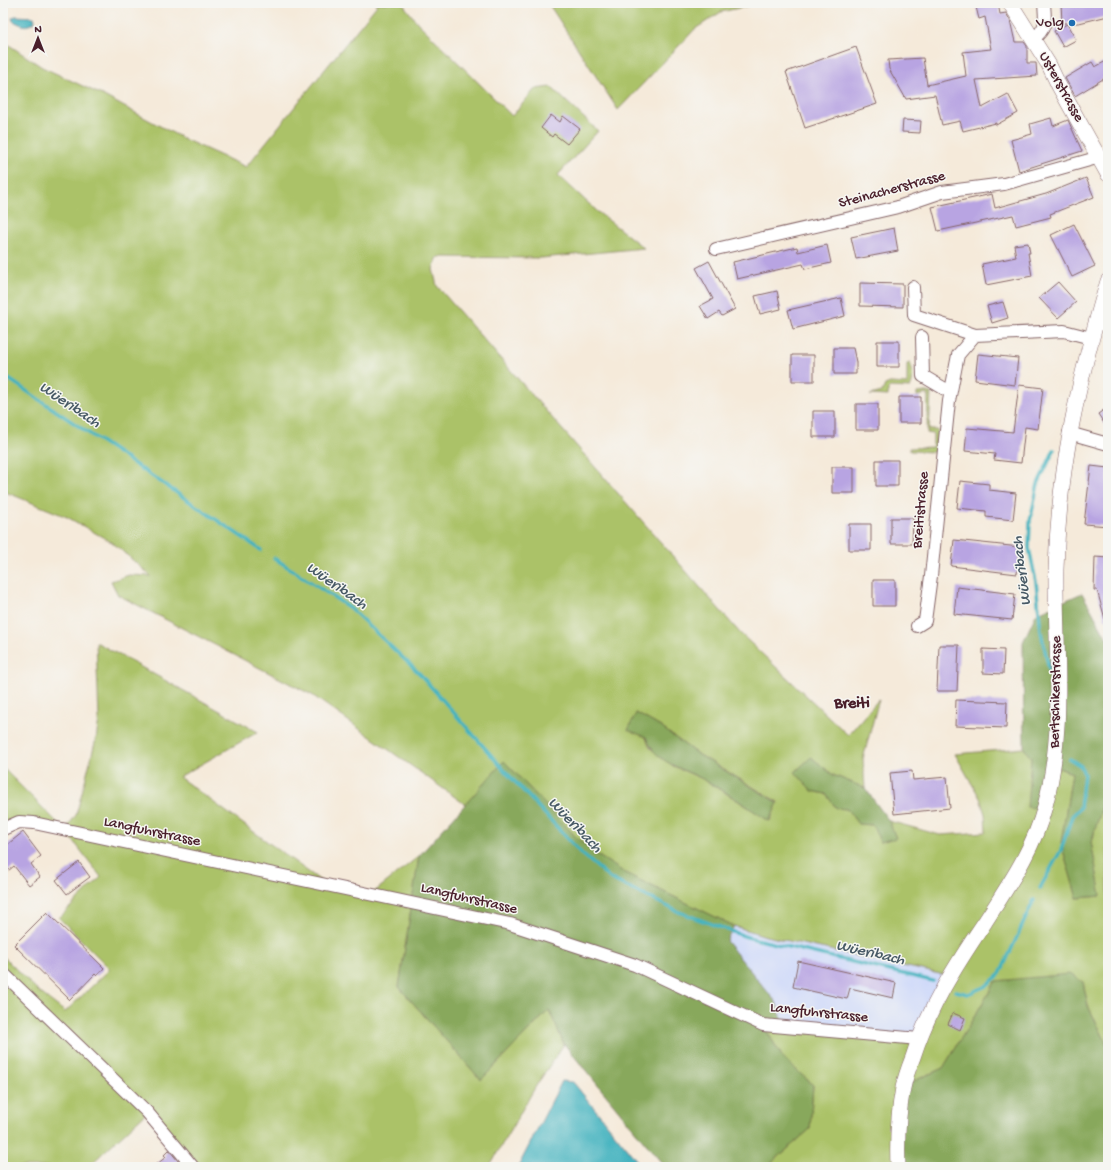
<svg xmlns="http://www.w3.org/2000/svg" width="1111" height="1170" font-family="'Gochi Hand',sans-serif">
<rect width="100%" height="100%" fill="#f6f6f2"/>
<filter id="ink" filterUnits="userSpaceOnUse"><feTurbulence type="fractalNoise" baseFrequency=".025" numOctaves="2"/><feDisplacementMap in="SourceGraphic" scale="8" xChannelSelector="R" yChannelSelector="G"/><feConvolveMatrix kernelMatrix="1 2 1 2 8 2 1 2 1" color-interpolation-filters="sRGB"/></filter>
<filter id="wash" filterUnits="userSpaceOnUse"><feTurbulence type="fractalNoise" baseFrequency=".012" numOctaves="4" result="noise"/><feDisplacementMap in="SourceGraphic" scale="16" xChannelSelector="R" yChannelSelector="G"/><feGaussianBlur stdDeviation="0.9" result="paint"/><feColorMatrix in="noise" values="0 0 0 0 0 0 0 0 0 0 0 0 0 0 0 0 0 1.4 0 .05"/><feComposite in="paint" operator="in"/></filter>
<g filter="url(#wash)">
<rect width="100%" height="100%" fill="#f5eada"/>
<path fill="#d0daf9" d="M734,926L766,936L949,976L919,1039L785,1027L726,941Z"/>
<path fill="#abc267" stroke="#7a7049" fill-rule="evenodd" d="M376,3H402L417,22L512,116L535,89L551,87L598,131L558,175L599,213L644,248L541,258L438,257L433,269L437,286L740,633L848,735L879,699L863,759L865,788L833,775L811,757L812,791L826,794L836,808L847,809L858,824L873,825L895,838L889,821L940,835L986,832L985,814L980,798L955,754L1024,748L1031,758L1072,773L1061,843L1077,898L1101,896L1091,842L1108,788V1046L1088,1006L1083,982L996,981L943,1068L903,1086L898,1167H767L810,1129L813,1085L783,1058L763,1025L919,1039L949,976L766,936L734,926L625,873L597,855L577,838L504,761L466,805L312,695L118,595L111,581L129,575L151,576L113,543L67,517L3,491V41L42,67L104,96L186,140L246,167L377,5ZM636,713L661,727L693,751L778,802L770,821L705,780L673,766L650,748Z
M548,3H761L721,12L695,29L618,110Z
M910,363C913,369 914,382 910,388L890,387L888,389V396L870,395L882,392L885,385L890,383L907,384V364Z
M926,392L931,393L929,430H938L935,452L910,451V448L933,447V434L927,433L928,394L917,396V393Z
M96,642L258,732L179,777L325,884L373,893L419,856L399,987L481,1080L549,1010L564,1044L536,1086L489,1167H193L147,1112L89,1166L90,1167H3V956L38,991L65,1012L110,969L59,918L101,877L65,830L34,823L3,829V768L65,830L76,815L96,739L99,719Z"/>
<path fill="#88a85c" stroke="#696444" d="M1082,593L1108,640V788L1091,842L1101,896L1077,898L1061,843L1072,773L1054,766L1044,809L1027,807L1031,758L1024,748L1023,642L1036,614Z
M636,713L661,727L693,751L778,803L769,821C749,808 728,793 706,781C684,768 655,764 646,737L628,730Z
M811,757L833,775L865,788L889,821L896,838L880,842L873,825L858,824L847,809L836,808L826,794L812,791L795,772Z
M504,761L577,838L597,855L625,873L734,926L726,941L776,1002L785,1027L763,1025L783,1058L813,1085L810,1129L767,1167H665L564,1044L549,1010L481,1080L399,987L419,856Z
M1070,974L1083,982L1088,1006L1108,1046V1167H898L903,1086L943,1068L996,981Z"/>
<path fill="#44b3bf" stroke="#476975" d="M15,16L34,17L35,21C26,29 22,25 13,21L12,18Z
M562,1081L573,1082L642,1167H518Z"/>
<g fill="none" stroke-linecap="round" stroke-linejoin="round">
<path stroke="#44b3bf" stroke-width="3.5" d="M3,375L261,550
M274,558L350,608L419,673L505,771L582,854L611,879L679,912L747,937L933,981
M1049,669L1041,632L1036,582L1029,548L1030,521L1038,484L1054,450
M1040,888L1061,850L1072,816L1080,808L1084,774L1081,766L1070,759
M956,991L968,994L986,986L1000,974L1034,900"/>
</g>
<g id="blocks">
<path fill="#b8a4e2" d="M975,3H998L1000,14L1006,13L1010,20L1015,42H1024L1027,46V63H1036L1037,76L976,80L982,108L1008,94L1018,113L996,125V123L963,131L960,121L942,125L935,95L906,99L889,69L888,60L923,58L927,85L966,76L963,52L991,49L985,17L979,19Z
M1061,3H1108V16L1079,23H1062Z
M1067,24L1076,40L1063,47L1054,31Z
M856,47L877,104L805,128L786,72Z
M1108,60V76L1075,96L1065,78L1092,62L1095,67Z
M551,115L560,122L563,116L580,129L567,144L554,134L552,137L541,128Z
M1051,118L1053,126L1068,120L1082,151L1019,171L1011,140L1032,134L1030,124Z
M903,120L921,121L920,133L902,132Z
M1086,178L1094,197L1050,214L1051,217L1016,226L1013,215L938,231L932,207L992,194L995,208L1046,194Z
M1074,224L1095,266L1072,277L1051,235Z
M894,228L898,251L856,259L851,237Z
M1028,243L1030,253H1028L1032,276L986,285L982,264L1016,257L1014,245Z
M827,245L831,263L805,269L803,264L737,279L733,262L797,247L798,252Z
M709,261L735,309L722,316L719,312L708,319L700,306L713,299L696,268Z
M1058,282L1076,302L1058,318L1039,298Z
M860,283L903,284V307L860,306Z
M777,291L781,309L760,314L755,296Z
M841,298L845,316L793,329L788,310Z
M1003,302L1008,318L992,323L987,306Z
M877,341H899V367H877Z
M834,348H853L856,362V374H834Z
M978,354L1018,358L1015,385L975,380Z
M792,355H814V381H792Z
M1019,385L1043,388L1038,429L1025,427L1021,463L994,460L995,454L965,451L967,428L1013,432Z
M899,397H921V423H899Z
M856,404H878V430H856Z
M1108,407V429L1098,414Z
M813,411H835V437H813Z
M876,460H898V486H876Z
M1091,466L1108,468V526L1084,524Z
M832,467H854V493H832Z
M960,481L989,484V490L1016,493L1013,520L986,517V511L957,508Z
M891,518H913L912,544H891Z
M849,524H871V550H849Z
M954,540L1020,547L1017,574L951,566Z
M1095,557L1108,558V619H1105L1097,590H1094Z
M873,580H895V606H873Z
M957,587L1015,594L1012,620L954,614Z
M939,645H959L957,691H937Z
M983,649L1004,650L1003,674L983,673Z
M956,700L1007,702L1006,728L955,726Z
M912,771L913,780L947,777L950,808L894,814L890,773Z
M23,832L41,856L31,864L40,877L29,885L14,866L8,871L3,865V848Z
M79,862L90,877L67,894L56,880Z
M47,912L104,968L97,976L95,974L70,1000L14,945Z
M798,961L896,983L893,998L850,988L847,999L793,987Z
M953,1013L965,1018L960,1030L948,1024Z
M169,1150L183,1167H153L166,1157L164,1155Z"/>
</g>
</g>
<g filter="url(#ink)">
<use href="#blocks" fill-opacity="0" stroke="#866668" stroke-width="1"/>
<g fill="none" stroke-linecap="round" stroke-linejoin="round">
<defs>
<path id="minor" d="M1033,39C1048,28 1045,20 1044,3
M716,249L898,207L942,192L1004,184L1100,157
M913,287L914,315L975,335
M922,337L923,376L950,392
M1069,433L1108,444
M917,626L925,621L931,576L949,401L958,355L975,335L1064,331L1091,338
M3,829L19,822L34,823L510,924L635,965L763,1025L919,1039
M3,973L147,1112L193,1167"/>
<path id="tertiary" d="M1010,3L1049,65L1059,86L1108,174
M898,1167C897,1140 898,1114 903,1088C905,1078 909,1067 913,1057C929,1007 956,965 985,922C1008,886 1034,849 1045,806C1066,727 1055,651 1056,570C1058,468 1079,378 1108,281"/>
</defs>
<use href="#minor" stroke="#866668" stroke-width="14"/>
<use href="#tertiary" stroke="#866668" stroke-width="16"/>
<use href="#minor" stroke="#fff" stroke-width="12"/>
<use href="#tertiary" stroke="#fff" stroke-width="15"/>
</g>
</g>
<circle fill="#1f6fb2" stroke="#f6f6f2" stroke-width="1.5" cx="1072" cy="23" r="4"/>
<g text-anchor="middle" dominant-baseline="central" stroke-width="3" stroke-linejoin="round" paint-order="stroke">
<g font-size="15" fill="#4a1f2b" stroke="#f6f6f2" text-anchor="end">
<text x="1064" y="23">Volg</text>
</g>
<g font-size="15" fill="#4a1f2b" stroke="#f6f6f2">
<text transform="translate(1061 87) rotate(61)">Usterstrasse</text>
<text transform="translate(892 190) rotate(-15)">Steinacherstrasse</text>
<text transform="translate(921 510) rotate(-85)">Breitistrasse</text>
<text transform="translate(1056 692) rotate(-89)">Bertschikerstrasse</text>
<text transform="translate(152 832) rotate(12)">Langfuhrstrasse</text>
<text transform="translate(469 899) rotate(13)">Langfuhrstrasse</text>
<text transform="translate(819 1013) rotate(6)">Langfuhrstrasse</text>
</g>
<g font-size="16" font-style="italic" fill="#485a66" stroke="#f6f6f2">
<text transform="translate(69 406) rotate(34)">Wüeribach</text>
<text transform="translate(1023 571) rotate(-97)">Wüeribach</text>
<text transform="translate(336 587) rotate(35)">Wüeribach</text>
<text transform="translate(574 826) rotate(46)">Wüeribach</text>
<text transform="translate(870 954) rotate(13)">Wüeribach</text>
</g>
<g font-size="16" font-weight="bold" fill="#4a1f2b" stroke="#f6f6f2">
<text x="852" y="704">Breiti</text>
</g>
</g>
<rect width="1111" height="1170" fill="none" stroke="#f6f6f2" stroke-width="16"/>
<g transform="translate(38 38)" stroke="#f6f6f2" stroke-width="3" paint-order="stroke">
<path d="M0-3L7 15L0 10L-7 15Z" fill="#4a1f2b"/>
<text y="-6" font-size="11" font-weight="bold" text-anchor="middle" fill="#4a1f2b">N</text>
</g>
</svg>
